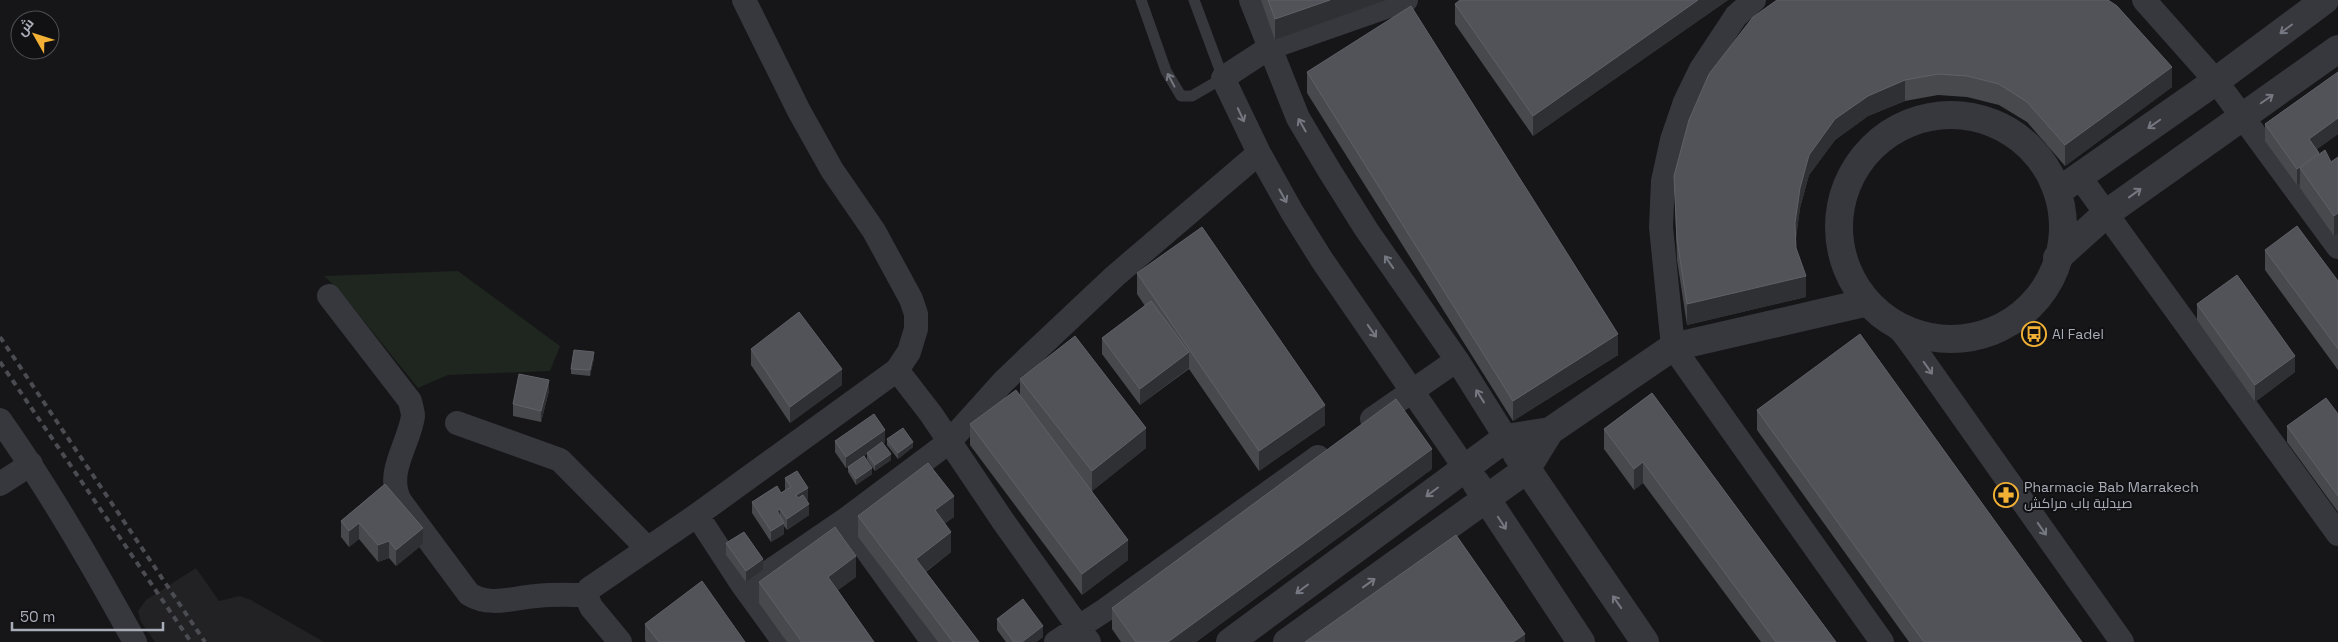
<svg xmlns="http://www.w3.org/2000/svg" width="2338" height="642" font-family="'Space Grotesk',Cairo,sans-serif">
<rect width="100%" height="100%" fill="#161618"/>
<path fill="#222225" d="M196,568L219,601L240,596L251,600L324,642H155L141,622L138,611L146,600Z"/>
<path fill="#1e261f" d="M458,271L560,346L550,371L448,375L418,388L338,289L324,276Z"/>
<g fill="none" stroke-linecap="round" stroke-linejoin="round">
<path stroke="#37383d" stroke-width="11" d="M1141,0L1166,71L1181,96H1192L1223,78L1194,0"/>
<path stroke="#37383d" stroke-width="24" d="M1251,0L1298,118L1329,170L1366,229L1457,360L1506,438
M1406,0L1269,48L1223,78L1259,153L1292,212L1322,260L1465,468
M1754,0L1736,16L1701,69L1685,102L1672,140L1663,181L1661,227L1673,347L1882,642
M2144,0L2216,81L2338,247
M2079,176L2338,534
M329,296L410,401C411,406 413,412 413,416C409,445 385,472 400,501L469,594C490,607 512,598 536,596C553,594 570,595 586,595
M1887,317L1903,333L1917,352L2122,642
M897,370L931,414L1003,521L1089,642
M1372,419L1457,360
M0,420C50,491 93,566 135,642
M457,423L560,460L647,548
M0,484L31,464
M697,515L742,584L784,642
M845,520L933,642
M745,588L845,520L949,442L1003,382L1029,357L1115,276L1259,153
M620,642L591,607L586,595L589,589L697,515L897,370L909,352L916,329V314L911,299L874,231L832,170L799,111L744,0
M1056,642L1105,610L1318,457"/>
<path stroke="#37383d" stroke-width="28" d="M1839 227a112 112 0 1 1 224 0a112 112 0 1 1-224 0Z
M2060,190L2216,81L2325,0
M2057,258L2107,213L2338,49
M1516,453L1645,642
M1476,483L1581,642
M1230,642L1506,438L1550,431
M1287,642L1526,470L1550,431L1673,347L1868,302"/>
<path stroke="#4a4c52" stroke-width="4" stroke-dasharray="6 5" stroke-linecap="butt" d="M0,337L205,642
M0,362L191,642"/>
</g>
<path fill="#47494d" d="M1261,0H1387L1275,40Z
M1728,0L1533,136L1455,24V4Z
M1753,17L2172,87L2065,166L2027,122L1999,105L1967,97L1938,95L1905,101L1868,116L1835,140L1809,175L1800,208L1796,238V248L1806,297L1687,325L1677,260L1674,176Z
M1307,72L1618,355L1513,421L1307,93Z
M2338,72V134L2317,149L2319,154L2331,162L2338,157L2334,236L2300,188V183L2297,185L2265,141V124Z
M2265,250L2338,281V370L2265,270Z
M1137,273L1325,425L1259,471L1189,369L1140,405L1102,354V338L1145,306L1137,294Z
M2197,304L2295,372L2255,402L2197,320Z
M751,349L842,385L790,423L751,365Z
M594,358L590,376L571,374V369Z
M1020,379L1146,448L1092,491L1128,560L1082,595L970,445V424L1020,395Z
M549,391L541,422L513,416V404Z
M1652,393L1836,642H1761L1643,483L1634,490L1604,449V429Z
M1757,410L2082,642H1909L1757,430Z
M2338,414V512L2287,442V426Z
M887,439L913,447L898,459L887,445Z
M835,441L885,442L883,443L891,460L875,471L867,459V454L864,456L872,474L856,485L848,472V467L846,468L835,452Z
M1432,469L1196,642H1121L1112,629V608Z
M785,478L808,499L807,500L809,515L787,530L784,526V534L771,542L752,513V502L781,493L785,490Z
M385,484L423,544L396,566L389,558L378,562L359,539L349,547L341,537V521Z
M858,516L954,517L945,523L951,552L926,572L979,642H938L858,537Z
M726,543L763,570L746,582L726,555Z
M856,577L838,590L874,642H787L759,603V582Z
M997,619L1043,637L1036,642H1006L997,630Z
M645,624L745,642H646L645,640Z"/>
<path fill="#2f3033" d="M1330,0H1387L1275,40V19Z
M1698,0H1728L1533,136V116Z
M2172,67V87L2065,166V145Z
M1905,80V101L1868,116L1835,140L1809,175L1800,208L1795,244V223L1800,188L1809,155L1835,119L1868,96Z
M2338,118V134L2309,155V139Z
M2319,153V169L2300,168V183L2297,185V169Z
M2338,213V233L2334,236V216Z
M1806,276V297L1687,325V304Z
M1618,334V355L1513,421V401Z
M594,352V358L590,376V370Z
M1189,352V368L1140,405V389Z
M2295,356V372L2255,402V385Z
M842,369V385L790,423V407Z
M549,380V391L541,422V411Z
M1325,405V425L1259,471V451Z
M1146,428V448L1092,491V471Z
M885,430V442L846,468V457Z
M913,442V447L898,459V453Z
M1432,449V469L1196,642H1168Z
M891,454V460L875,471V465Z
M1643,462V483L1634,490V469Z
M872,468V474L856,485V479Z
M808,488V499L796,507V495Z
M954,496V517L935,531V510Z
M809,504V515L787,530V519Z
M780,509V520L777,511Z
M359,523V539L349,547V531Z
M784,523V534L771,542V531Z
M423,528V544L396,566V550Z
M951,532V552L916,579V559Z
M1128,540V560L1082,595V574Z
M389,541V558L378,562V545Z
M856,556V577L828,597V577Z
M763,559V570L746,582V571Z
M1043,626V637L1036,642H1022Z
M1525,634V642H1513Z"/>
<path fill="#525359" stroke="#5f6168" d="M1268,0H1330L1275,19Z
M1460,0H1698L1533,116L1455,4Z
M1777,0H2108L2117,6L2172,67L2065,145L2027,102L1999,84L1967,76L1938,74L1905,80L1868,96L1835,119L1809,155L1800,188L1795,223L1796,248L1806,276L1687,304L1677,240L1674,176L1689,120L1709,74L1753,17Z
M1411,6L1618,334L1513,401L1307,72Z
M2338,72V118L2309,139L2319,153L2297,169L2265,124Z
M2325,150L2331,162L2338,157V213L2334,216L2300,168Z
M2297,226L2338,281V349L2265,250Z
M1202,227L1325,405L1259,451L1137,273Z
M2237,275L2295,356L2255,385L2197,304Z
M1151,301L1189,352L1140,389L1102,338Z
M799,312L842,369L790,407L751,349Z
M1860,334L2082,642H1924L1757,410Z
M1075,336L1146,428L1092,471L1020,379Z
M574,350L594,352L590,370L571,369Z
M519,374L549,380L541,411L513,404Z
M1016,390L1128,540L1082,574L970,424Z
M1652,393L1836,642H1776L1643,462L1634,469L1604,429Z
M2326,398L2338,414V496L2287,426Z
M1396,399L1432,449L1168,642H1136L1112,608Z
M874,414L885,430L846,457L835,441Z
M903,428L913,442L898,453L887,439Z
M882,442L891,454L875,465L867,453Z
M864,456L872,468L856,479L848,467Z
M928,463L954,496L935,510L951,532L916,559L979,642H953L858,516Z
M797,471L808,488L796,495L798,498L803,495L809,504L787,519L780,509L777,511L784,523L771,531L752,502L777,486L781,493L791,487L785,478Z
M385,484L423,528L396,550L389,541L378,545L359,523L349,531L341,521Z
M835,527L856,556L828,577L874,642H802L759,582Z
M744,532L763,559L746,571L726,543Z
M1456,535L1525,634L1513,642H1305Z
M702,581L745,642H659L645,624Z
M1023,599L1043,626L1022,642H1014L997,619Z"/>
<defs><path id="oneway-shaft" d="M-6 0H5M1.5-3L5.5 0L1.5 3" fill="none" stroke-width="1.6" stroke-linecap="round" stroke-linejoin="round" transform="scale(1.25)"/></defs>
<g stroke="#757881">
<use href="#oneway-shaft" transform="translate(2286 29) rotate(143)"/>
<use href="#oneway-shaft" transform="translate(1171 80) rotate(-118)"/>
<use href="#oneway-shaft" transform="translate(2267 99) rotate(-35)"/>
<use href="#oneway-shaft" transform="translate(1241 115) rotate(65)"/>
<use href="#oneway-shaft" transform="translate(2154 124) rotate(145)"/>
<use href="#oneway-shaft" transform="translate(1302 125) rotate(-120)"/>
<use href="#oneway-shaft" transform="translate(2135 193) rotate(-36)"/>
<use href="#oneway-shaft" transform="translate(1283 196) rotate(61)"/>
<use href="#oneway-shaft" transform="translate(1389 262) rotate(-125)"/>
<use href="#oneway-shaft" transform="translate(1372 331) rotate(55)"/>
<use href="#oneway-shaft" transform="translate(1928 368) rotate(55)"/>
<use href="#oneway-shaft" transform="translate(1480 396) rotate(-122)"/>
<use href="#oneway-shaft" transform="translate(1432 492) rotate(143)"/>
<use href="#oneway-shaft" transform="translate(1502 523) rotate(57)"/>
<use href="#oneway-shaft" transform="translate(2042 529) rotate(55)"/>
<use href="#oneway-shaft" transform="translate(1369 583) rotate(-36)"/>
<use href="#oneway-shaft" transform="translate(1302 589) rotate(143)"/>
<use href="#oneway-shaft" transform="translate(1617 602) rotate(-125)"/>
</g>
<defs>
<symbol id="bus-ring" viewBox="-11 -11 22 22"><circle r="9.5" fill="#111113" stroke="#f2b134" stroke-width="1.5"/><path d="M-5-6H5V4H4V6H2V4H-2V6H-4V4H-5ZM-3.5-4V0h7V-4ZM-3.5 1.2v1.5H-2V1.2ZM2 1.2v1.5H3.5V1.2Z" fill="#f2b134"/></symbol>
<symbol id="pharmacy-ring" viewBox="-11 -11 22 22"><circle r="9.5" fill="#111113" stroke="#f2b134" stroke-width="1.5"/><path d="M-2-6h4v4h4v4h-4v4h-4v-4h-4v-4h4Z" fill="#f2b134"/></symbol>
</defs>
<g fill-rule="evenodd">
<use href="#bus-ring" x="2020" y="320" width="28" height="28"/>
<use href="#pharmacy-ring" x="1992" y="481" width="28" height="28"/>
</g>
<g text-anchor="middle" dominant-baseline="central" stroke-width="4" stroke-linejoin="round" paint-order="stroke">
<g font-size="14" fill="#a8adb8" stroke="#111113" text-anchor="start">
<text x="2052" y="334">Al Fadel</text>
<text x="2024" y="487">Pharmacie Bab Marrakech<tspan x="2024" dy="16">صيدلية باب مراكش</tspan></text>
</g>
</g>
<g transform="translate(35 35) rotate(309)"><circle r="24" fill="#111113" stroke="#4d4f55"/>
<path d="M0-4L9 19L0 12L-9 19Z" fill="#f2b134"/>
<text y="-8" font-size="14" font-weight="bold" text-anchor="middle" fill="#a8adb8">ش</text>
</g>
<path d="M12 622v8h151v-8" fill="none" stroke="#a8adb8" stroke-width="2.5"/>
<text x="20" y="622" font-size="15" fill="#a8adb8" stroke="#111113" stroke-width="4" paint-order="stroke">50 m</text>
</svg>
